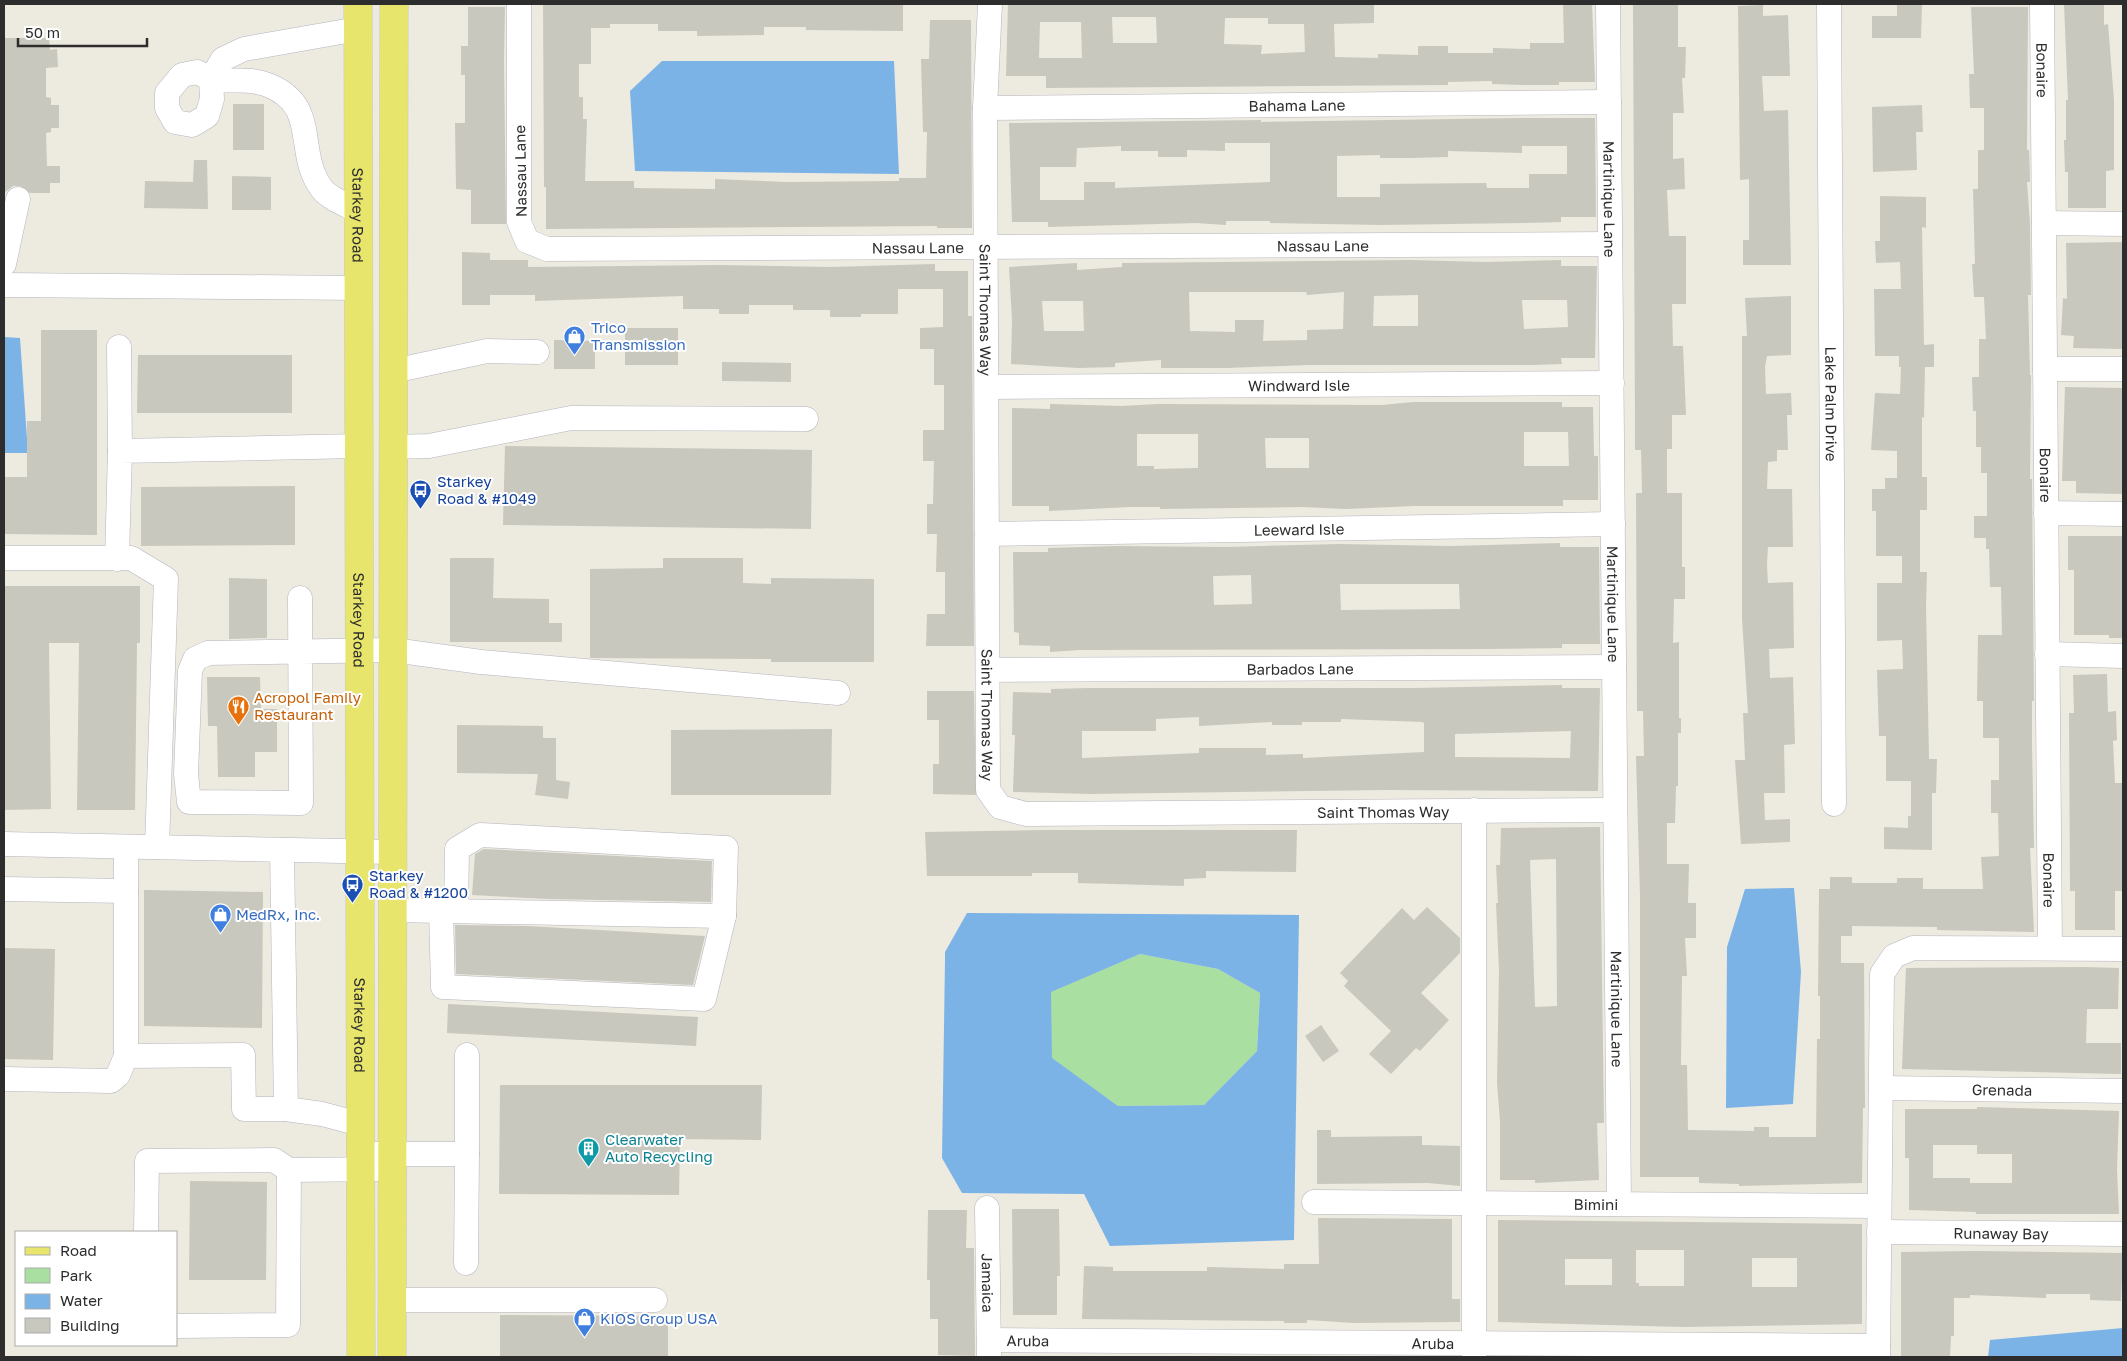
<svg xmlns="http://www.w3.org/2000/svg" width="2127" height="1361" font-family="'Golos Text',sans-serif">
<rect width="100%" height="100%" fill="#edeae0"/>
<path fill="#a9dfa1" d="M1140,954L1218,969L1260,993L1257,1051L1204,1105L1118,1106L1051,1058L1050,992Z"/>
<path fill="#7cb3e6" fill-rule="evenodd" d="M662,61H894L899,174L635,171L630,91Z
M4,337L20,338L28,453H4Z
M1794,888L1801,972L1793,1104L1726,1108L1727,947L1745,889Z
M967,913L1299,915L1294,1240L1110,1246L1084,1194L962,1193L942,1158L945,960V952ZM1140,954L1218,969L1260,993L1257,1051L1204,1105L1118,1106L1052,1058L1051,992Z
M2123,1328V1357H1988L1990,1340Z"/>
<path fill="#c9c8be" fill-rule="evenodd" d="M543,4H903V31L806,30V27H764V35L697,36V31H658V24H610V28H591V64H579V97H583V119H587L585,181H634V188L715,189V179L788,182L899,181V178H926L927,132H923L921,59H929L930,20H971L972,228H937V226L546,229V187H544Z
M1008,4H1374V23L1334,24L1335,57L1378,58V54L1418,55V46H1448V53H1493V48L1530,49V43H1564L1563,4H1592L1595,82H1559V85H1522L1492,84V81L1448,82V85L1046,88V76H1006ZM1112,17H1156L1157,43H1113ZM1225,18H1268V24H1304L1305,52L1261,54L1262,45L1224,44ZM1040,22H1081L1082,58H1039Z
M1633,4H1678V47H1686L1685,78H1682L1684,113H1673V159L1684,158L1685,189L1667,190L1669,236H1686V304H1672L1673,346H1683L1686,415H1672V449H1667V493H1682V567H1685V599H1674L1673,643L1679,642V718H1681V733H1678V786H1676L1675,823H1667V864H1689L1688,903H1696V938H1685L1687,976H1682L1681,1065H1687L1688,1130L1754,1131V1127H1769V1137H1816L1817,1039H1820V996H1818L1819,889H1830V877H1852V883H1897V878H1923V889H1983L1981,857L1999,856L1998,813H1991V780H1999V738H1983V701H1977L1978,635H2002L2001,587H1990L1989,549H1986V538H1974V516H1987V473H1981V447H1976V411H1973L1972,377H1979V339H1986L1984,297H1974L1972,264H1975L1973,189H1978V150H1984V108H1970L1969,74H1974L1971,7H2028L2027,150H2029L2030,178V182H2027L2030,224L2031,295H2028L2030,375H2031L2030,479H2032L2034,701H2032V744L2034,848H2030L2034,932L1937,930V927L1852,926V936H1841V963H1864L1865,1108H1863L1862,1183L1739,1186V1184L1699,1183V1177H1640V896L1636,756H1644L1643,711H1637L1636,493H1642L1641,450H1635V421Z
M2064,4H2104V25L2108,24L2114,100V170L2106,171V208H2068V172H2065L2064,140H2066V100H2068Z
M1763,5V16L1788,15L1790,76H1762L1764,111L1788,110L1791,265H1743V240H1749V179L1740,180L1738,6Z
M1897,5H1922L1921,38H1872V16H1897Z
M468,7H505L504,60L506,224H471V190L456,189L455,123H465V75H461V46H468Z
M4,38H49L50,50L57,49L58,67L46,68V97L51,98V105H59V128H51V132L46,133L47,166H60V183H50V193H30L20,186H13L4,193Z
M233,104H264V150H233Z
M1922,105L1923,132H1916L1917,170L1873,172L1872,107Z
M1521,118H1595L1596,217H1561V222L1522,223L1381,225L1270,223V221H1226V225L1196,223L1048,227V222H1012L1009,123L1261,120V122ZM1225,143H1270V182L1115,188V182H1084V200H1040V167H1076L1077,148L1121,146V151H1158V157H1187V150L1225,151ZM1522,146H1567V174H1529V188H1487L1486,183L1380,184V197H1337V156L1380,155V158H1410L1448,157V151L1522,153Z
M194,160H207L208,209L144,208L145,181L193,182Z
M232,176L271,177V210H232Z
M1880,196L1926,197V228L1922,227L1924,345L1934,344V367H1925L1924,418L1922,417V477H1927V510H1920V572H1927L1926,606L1929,759H1937L1936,793H1932V850L1884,849V827L1908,828V816H1911V781H1886V736H1879L1877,670L1903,669L1902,640L1877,641V583H1902V556H1876V511H1872V489H1885V478H1897V451L1871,450L1875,393L1900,394L1901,367H1899V356H1875L1874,289H1901L1900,262L1876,263L1875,241H1880Z
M2123,242V349L2073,348L2074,336L2061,335L2063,298L2067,299L2066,243Z
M462,252L490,253V260H528V267L719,265L830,267L935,264V271H968V316H972L974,646H926L927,614H945V572H936L937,534H927V504H933L934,461H923V430H944V385H934V349H920V328L943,327V289H898V314H861V317H830V310H793V305H749V314H719V309H683V296L535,301V295H490V305H462Z
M1410,260L1486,262L1561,260V266H1597L1595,358H1561L1562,364L1533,365H1308L1227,368H1161V360L1115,363V367L1078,368L1011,364L1012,320L1009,267L1077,263V270L1122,267V263ZM1189,292H1306L1307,295L1344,292L1343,329L1307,330V340L1263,341L1264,320H1235V332L1190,331ZM1418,295V326H1373L1374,296ZM1522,300H1567L1568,327L1524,329ZM1042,301H1083L1084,331H1044Z
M1791,296V355L1767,356L1765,367L1766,394L1791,393L1792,415H1787L1788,450H1777V461L1768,462L1767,489H1792L1793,547H1768L1767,565L1768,583L1793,582L1794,648L1769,649L1770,678L1793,677L1795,744L1784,745L1785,793H1764L1765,820L1790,819V842L1741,844L1735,760H1745L1743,713H1748L1742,619V336H1747L1745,298Z
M625,328H678V365H625Z
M41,330H97V535L4,534V477H27V421H41Z
M554,340L595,341V369H554Z
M138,355H292V413H137Z
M722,362L791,363V382L722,381Z
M2065,387L2123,388V494L2076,493V481H2062Z
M1413,402H1562V407H1593L1594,456H1598V500H1563V506H1414L1346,509L1302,507L1160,509V507H1130L1049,511V506H1012V408L1050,409V404L1122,406L1157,404L1382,405ZM1524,432H1568L1569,466H1524ZM1137,434H1198V468L1154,469V466H1137ZM1265,438H1309V468H1266Z
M505,446L812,450L811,529L503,525Z
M295,486V545L141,546V487Z
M2068,536H2123V638H2109V635H2074V570H2068Z
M1560,543V547H1599L1600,644H1562V648L1487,649L1080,650L1050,652V646L1019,645V633L1014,632L1013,552H1048V548L1116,546L1227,547L1339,544L1449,546ZM1251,575L1252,604L1214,605L1213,576ZM1340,584H1459L1460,609L1341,610Z
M450,558H494L493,598L549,599V623H562V642H450Z
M663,558H743V583L771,584V578L874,579V662H771V659L590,658V569L663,568Z
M229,578L267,579V638L229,639Z
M4,586H140V643H137L135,810H77L79,643H49L51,809L4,810Z
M2107,674L2108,712L2116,711L2117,740L2113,741L2115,783H2123V891H2115V930H2075V891H2070L2069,713H2074L2073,675Z
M207,677H260L261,709H277V752H255V777H218L217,726H208Z
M1562,685V688H1600L1598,791L1386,790L1089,794L1013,792L1015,735H1012L1013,692L1051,693V689L1088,688H1414ZM1199,717V726L1272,722V725H1302V722H1341V719L1422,722L1424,723V752L1303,758V754L1266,755V748H1199V753L1082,758V731H1156V719ZM1571,731L1570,758L1455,757V734Z
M927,691H974L976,795L933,794V764H939V720H927Z
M457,725L543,726V738H556V780L570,782L568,799L535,795L538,774L457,773Z
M832,729L831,795H671V730Z
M1600,827L1604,1123H1597L1599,1180L1535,1183V1180H1500V1122L1497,1083L1499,970L1496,903H1498L1496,865H1500L1501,828ZM1556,859L1557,1006L1535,1007L1530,860Z
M1041,830H1297L1296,872L1206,871V878L1184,879V886L1078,883V873H1032V876H927L925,832Z
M484,849L712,861L711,902L548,899L472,895L475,854Z
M144,890L263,892L262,1028L144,1026Z
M1427,907L1460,938V953L1421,993L1449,1020L1420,1051L1416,1048L1391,1074L1369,1054L1391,1031L1344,986L1348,981L1340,973L1402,908L1414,920Z
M455,925L527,926L705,936L693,985L456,974Z
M4,948L55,949L53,1060L4,1059Z
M2084,967L2119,968L2118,1009H2087L2086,1043H2121V1074L1902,1069L1906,968Z
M448,1004L698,1017L696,1046L447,1033Z
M1321,1025L1339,1051L1323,1062L1305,1036Z
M500,1085H762L761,1140L680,1139L679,1195L499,1194Z
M1977,1107L2119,1111L2117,1169L2119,1214H1976V1212L1909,1210V1158H1905V1109H1977ZM1933,1145H1977V1154H2012V1183H1970V1178H1933Z
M1317,1130H1331V1137L1422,1136V1145L1460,1146V1186L1428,1183L1317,1184Z
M190,1181L267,1182L266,1280H189Z
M1012,1209H1059L1060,1276H1057V1315H1013Z
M928,1210H967L966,1248H974L975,1356L938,1355V1319H930V1280H927Z
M1318,1218L1452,1219V1299H1460V1322L1353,1323L1307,1320V1323H1284V1321L1082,1319L1084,1266L1113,1267V1271H1207V1267L1284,1269V1264H1319Z
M1498,1220L1862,1224V1324L1684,1327L1498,1322ZM1636,1250H1684V1286H1639V1283H1636ZM1752,1258H1797V1287H1752ZM1565,1259H1612V1285H1565Z
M1976,1251L2123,1253L2121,1301L2090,1300V1294H2046V1298L1970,1295V1298H1954V1336H1951L1950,1357H1901V1252Z
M500,1315L668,1316V1357H500Z"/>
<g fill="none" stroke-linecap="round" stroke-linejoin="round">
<defs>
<g id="minor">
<path id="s1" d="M519,4V222L527,241L547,249L1610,244"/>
<path id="s2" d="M990,4L985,108L988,790L1000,807L1026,814L1615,810"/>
<path id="s3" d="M1608,4L1619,1203"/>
<path id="s4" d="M1829,4L1834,804"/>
<path id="s5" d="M2042,4L2050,948"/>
<path d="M358,29L244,49L223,59L211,79L197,72L182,75L167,93V108L175,122L192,125L207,116L212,99L211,79C230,83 249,77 268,85C321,106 294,152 322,189C330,199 347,205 358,211"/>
<path id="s6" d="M985,108L1609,102"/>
<path d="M2044,223L2123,224"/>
<path d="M4,264L18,199"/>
<path d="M4,285L358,288"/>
<path d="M119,347L120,451"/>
<path d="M2045,369H2123"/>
<path d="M393,371L487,351L537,352"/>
<path id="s7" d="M987,387L1612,383"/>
<path d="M393,447L429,446L571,418L806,419"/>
<path d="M2046,513L2123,514"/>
<path id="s8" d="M987,534L1613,524"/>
<path d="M4,558H131L166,579L157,847"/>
<path d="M117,559L120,451L358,446"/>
<path d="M300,598L301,803L189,802L186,774L190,671L195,659L208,653L393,650L481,662L838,693"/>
<path d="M2047,654L2123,656"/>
<path id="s9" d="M988,670L1614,667"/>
<path d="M4,844L393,852"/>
<path d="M126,847V1056L243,1055L244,1109H286L282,850"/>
<path d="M4,889L126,891"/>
<path d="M392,910L724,916L726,848L480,835L457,849L456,911"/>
<path d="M441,910L443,987L704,999L724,916"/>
<path d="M4,1079L111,1081L118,1075L126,1056"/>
<path id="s10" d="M1881,1088L2123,1091"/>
<path d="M286,1109L322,1114L360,1124"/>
<path d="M374,1154H467V1055"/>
<path id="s11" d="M1314,1202L1879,1206"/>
<path id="s12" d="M987,1208L989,1357"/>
<path d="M146,1232L147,1161L274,1160L289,1170L392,1169"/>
<path id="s13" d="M1879,1232L2123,1234"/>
<path d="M466,1263L467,1154"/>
<path d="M392,1300H655"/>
<path d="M176,1326L288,1325L289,1170"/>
<path id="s14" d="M989,1340L1878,1346"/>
<path d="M1474,1357V810"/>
<path d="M1878,1357L1882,974L1894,956L1913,948L2123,949"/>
</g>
<g id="major">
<path id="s15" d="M358,4L361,1357"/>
<path d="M392,1357L394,4"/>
</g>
</defs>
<use href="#minor" stroke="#b4b4bf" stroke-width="25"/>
<use href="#major" stroke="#c8c8c8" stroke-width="29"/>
<use href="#minor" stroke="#fff" stroke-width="24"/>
<use href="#major" stroke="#e7e56b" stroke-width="28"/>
</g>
<defs>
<symbol id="shop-pin" viewBox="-11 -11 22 30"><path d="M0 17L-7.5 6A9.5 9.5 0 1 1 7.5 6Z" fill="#3f7fe0" stroke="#fff"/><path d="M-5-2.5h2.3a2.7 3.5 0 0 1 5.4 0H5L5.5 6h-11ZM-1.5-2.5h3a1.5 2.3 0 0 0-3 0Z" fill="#fff"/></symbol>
<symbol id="bus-pin" viewBox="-11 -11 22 30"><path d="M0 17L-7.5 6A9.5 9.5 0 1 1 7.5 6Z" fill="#1a4fb4" stroke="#fff"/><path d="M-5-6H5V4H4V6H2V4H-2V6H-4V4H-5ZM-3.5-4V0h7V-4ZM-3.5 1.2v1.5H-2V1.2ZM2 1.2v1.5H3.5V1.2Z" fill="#fff"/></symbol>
<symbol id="restaurant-pin" viewBox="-11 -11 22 30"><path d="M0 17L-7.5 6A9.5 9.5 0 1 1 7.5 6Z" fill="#e8710a" stroke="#fff"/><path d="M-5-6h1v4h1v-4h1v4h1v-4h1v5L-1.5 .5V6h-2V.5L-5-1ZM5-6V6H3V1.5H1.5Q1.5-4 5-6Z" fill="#fff"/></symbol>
<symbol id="building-pin" viewBox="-11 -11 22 30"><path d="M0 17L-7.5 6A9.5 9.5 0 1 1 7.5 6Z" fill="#0f9aa8" stroke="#fff"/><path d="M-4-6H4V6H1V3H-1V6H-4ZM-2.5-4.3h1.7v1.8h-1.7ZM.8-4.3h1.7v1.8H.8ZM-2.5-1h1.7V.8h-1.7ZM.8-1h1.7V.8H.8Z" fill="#fff"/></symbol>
</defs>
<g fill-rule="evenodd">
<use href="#shop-pin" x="562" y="324" width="25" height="34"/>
<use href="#bus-pin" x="408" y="478" width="25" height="34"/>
<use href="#restaurant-pin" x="226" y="694" width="25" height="34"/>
<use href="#bus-pin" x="340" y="872" width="25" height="34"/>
<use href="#shop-pin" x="208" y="902" width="25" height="34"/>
<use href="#building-pin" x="576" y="1136" width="25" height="34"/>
<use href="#shop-pin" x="572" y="1306" width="25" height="34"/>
</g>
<g text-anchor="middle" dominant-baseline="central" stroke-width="4" stroke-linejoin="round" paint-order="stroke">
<g font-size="15" fill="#2d2d2d" stroke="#fff">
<text stroke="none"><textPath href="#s5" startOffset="66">Bonaire</textPath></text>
<text stroke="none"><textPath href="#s6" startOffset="312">Bahama Lane</textPath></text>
<text transform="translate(520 171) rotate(-91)">Nassau Lane</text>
<text stroke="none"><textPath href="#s3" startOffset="195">Martinique Lane</textPath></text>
<text stroke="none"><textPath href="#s15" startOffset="211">Starkey Road</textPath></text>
<text stroke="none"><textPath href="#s1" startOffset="1036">Nassau Lane</textPath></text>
<text stroke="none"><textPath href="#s1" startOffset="631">Nassau Lane</textPath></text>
<text stroke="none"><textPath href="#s2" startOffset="306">Saint Thomas Way</textPath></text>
<text stroke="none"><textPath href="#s7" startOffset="312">Windward Isle</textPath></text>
<text stroke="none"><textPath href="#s4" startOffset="400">Lake Palm Drive</textPath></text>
<text stroke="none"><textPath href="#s5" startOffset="471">Bonaire</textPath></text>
<text stroke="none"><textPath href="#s8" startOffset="312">Leeward Isle</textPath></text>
<text stroke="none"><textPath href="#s3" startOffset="600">Martinique Lane</textPath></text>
<text stroke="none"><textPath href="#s15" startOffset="616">Starkey Road</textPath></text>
<text stroke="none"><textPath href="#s9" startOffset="312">Barbados Lane</textPath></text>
<text stroke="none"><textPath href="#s2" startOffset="711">Saint Thomas Way</textPath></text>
<text stroke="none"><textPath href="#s2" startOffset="1191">Saint Thomas Way</textPath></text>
<text stroke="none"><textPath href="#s5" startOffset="876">Bonaire</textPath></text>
<text stroke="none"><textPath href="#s3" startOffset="1005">Martinique Lane</textPath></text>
<text stroke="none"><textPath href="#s15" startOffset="1021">Starkey Road</textPath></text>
<text stroke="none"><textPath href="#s10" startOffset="121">Grenada</textPath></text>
<text stroke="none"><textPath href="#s11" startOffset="282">Bimini</textPath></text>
<text stroke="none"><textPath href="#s13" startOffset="122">Runaway Bay</textPath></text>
<text stroke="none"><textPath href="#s12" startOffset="75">Jamaica</textPath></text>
<text stroke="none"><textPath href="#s14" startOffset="39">Aruba</textPath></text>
<text stroke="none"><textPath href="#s14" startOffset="444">Aruba</textPath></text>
</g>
<g font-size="15" fill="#366cbe" stroke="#fff" text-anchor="start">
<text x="591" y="327">Trico<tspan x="591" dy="17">Transmission</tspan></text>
<text x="236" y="914">MedRx, Inc.</text>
<text x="600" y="1318">KIOS Group USA</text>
</g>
<g font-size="15" fill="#164399" stroke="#fff" text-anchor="start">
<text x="437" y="481">Starkey<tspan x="437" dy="17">Road &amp; #1049</tspan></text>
<text x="369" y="875">Starkey<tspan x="369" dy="17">Road &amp; #1200</tspan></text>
</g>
<g font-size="15" fill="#c56008" stroke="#fff" text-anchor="start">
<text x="254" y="697">Acropol Family<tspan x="254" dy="17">Restaurant</tspan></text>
</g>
<g font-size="15" fill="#0d838f" stroke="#fff" text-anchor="start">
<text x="605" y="1139">Clearwater<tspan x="605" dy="17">Auto Recycling</tspan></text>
</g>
</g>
<rect width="2127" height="1361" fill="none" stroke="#2d2d2d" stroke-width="10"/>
<rect x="15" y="1231" width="162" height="115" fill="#ffffff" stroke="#ababab"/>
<rect x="25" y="1247" width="25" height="8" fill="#e7e56b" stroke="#ababab"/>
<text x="60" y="1256" font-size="15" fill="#2d2d2d">Road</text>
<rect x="25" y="1268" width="25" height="15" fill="#a9dfa1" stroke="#ababab"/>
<text x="60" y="1281" font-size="15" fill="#2d2d2d">Park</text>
<rect x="25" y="1294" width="25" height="15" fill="#7cb3e6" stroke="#ababab"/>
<text x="60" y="1306" font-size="15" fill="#2d2d2d">Water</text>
<rect x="25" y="1318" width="25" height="15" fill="#c9c8be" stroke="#ababab"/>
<text x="60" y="1331" font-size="15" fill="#2d2d2d">Building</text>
<path d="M18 38v8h129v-8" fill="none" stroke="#2d2d2d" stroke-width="2.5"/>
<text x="25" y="38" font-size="15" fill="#2d2d2d" stroke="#ffffff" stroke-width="4" paint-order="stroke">50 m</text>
</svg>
